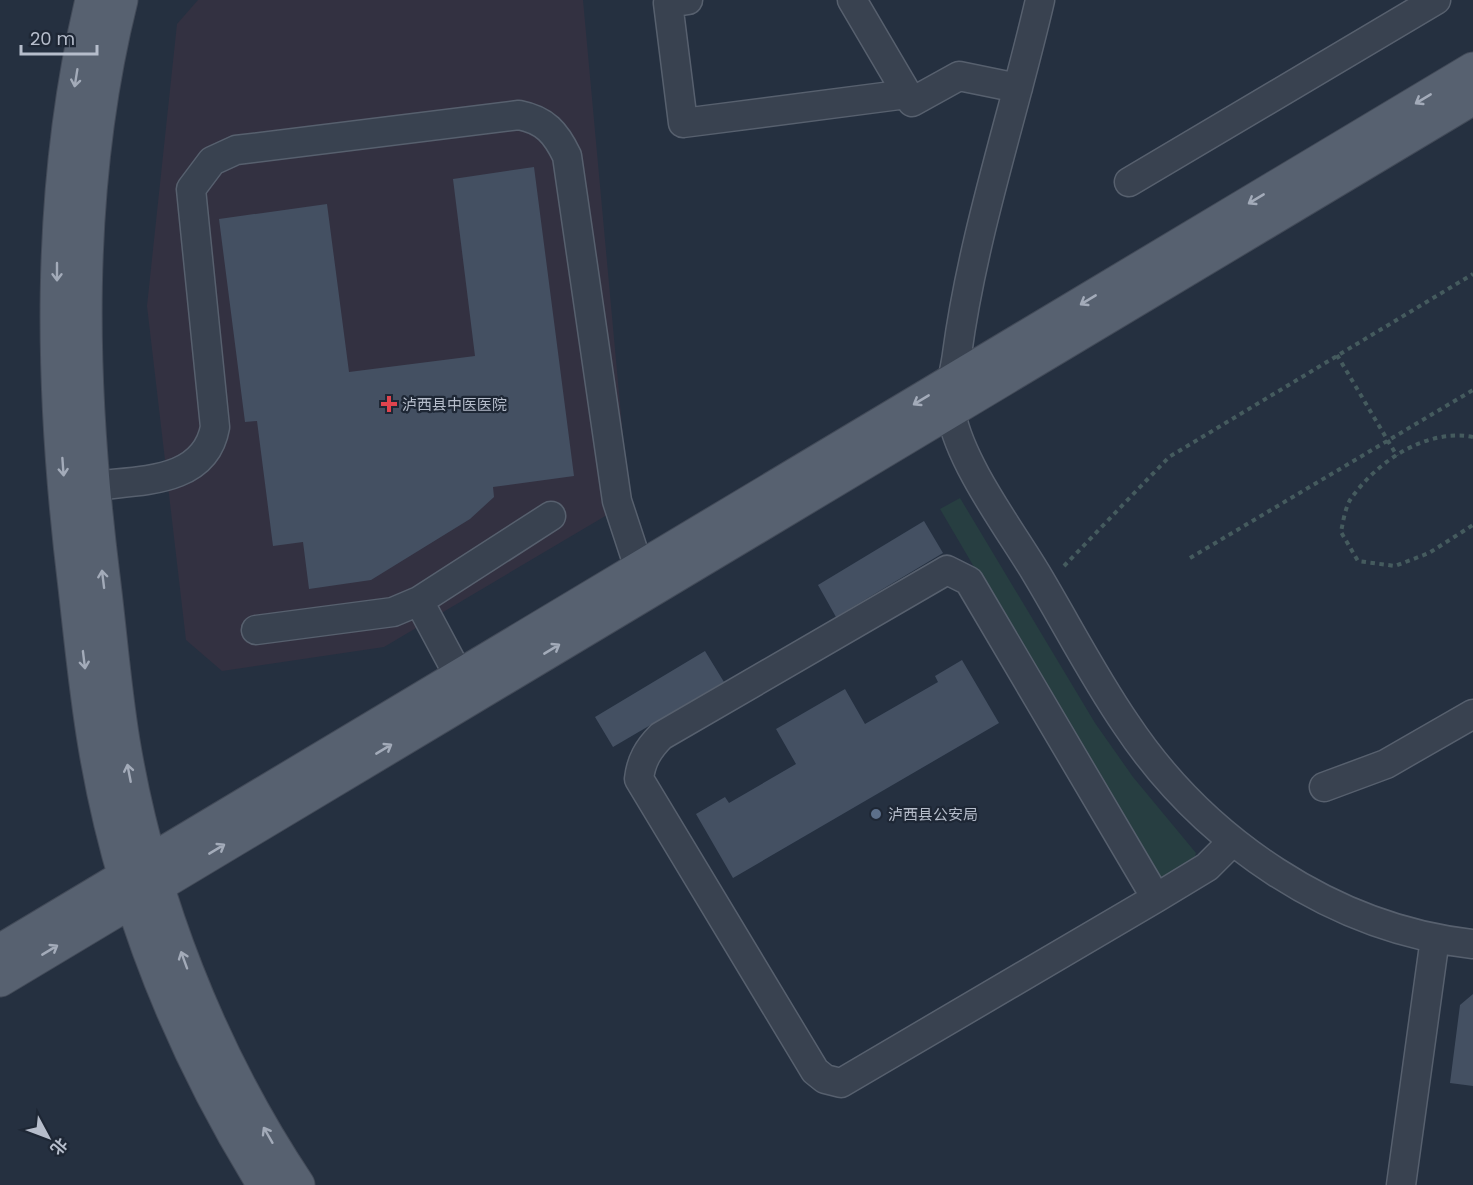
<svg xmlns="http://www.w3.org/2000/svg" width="1473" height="1185" font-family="Poppins,'Noto Sans SC',sans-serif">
<rect width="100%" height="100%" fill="#253040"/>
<path fill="#333141" d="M198,0H583L629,502L384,647L222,671L186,640L147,306L177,24Z"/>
<path fill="#273e41" d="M960,498L1095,723L1133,777L1196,853L1194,859L1158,880L940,509Z"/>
<path fill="#445062" d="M534,167L574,476L493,487L494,497L470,519L371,580L309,589L303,542L273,546L257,421L245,422L219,219L327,204L349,372L475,356L453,179Z
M924,521L943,553L836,617L818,585Z
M705,651L724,682L613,747L595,717Z
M962,660L999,723L733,878L696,814L725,797L729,803L796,764L776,729L845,689L865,724L938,682L935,676Z
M1473,994V1086L1450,1083L1460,1005Z"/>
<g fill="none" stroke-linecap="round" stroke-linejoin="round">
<defs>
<path id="minor" d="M688,0L668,3L683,123L907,94
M852,0L912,102L959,76L1018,88
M1040,0C1013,117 973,234 957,354C955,371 947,396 951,413C961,465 1009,528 1036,573C1066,623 1093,676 1126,724C1203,840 1333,929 1473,944
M1129,182L1436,0
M93,486C139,480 205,484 215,427L191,189L212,161L236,150L519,115C545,120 556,133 567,156L617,501L639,568
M419,601L459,676
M256,630L393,612L419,601L551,516
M1324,787L1386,764L1473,714
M1156,898L969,581L947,570L661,736C648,749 641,761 639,779L815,1071L825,1079L841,1083L1156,898L1207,867L1233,841
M1401,1185L1435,938"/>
<path id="major" d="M92,0C46,193 51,391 75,587C81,640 86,693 95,746C121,902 181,1051 264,1185
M121,0C74,188 79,384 103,576C110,631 114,686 123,741C149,897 210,1053 298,1185
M0,951L1473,69
M0,980L1473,98"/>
</defs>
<use href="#minor" stroke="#57606e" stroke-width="31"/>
<use href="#major" stroke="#434b59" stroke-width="35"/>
<path stroke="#455b5e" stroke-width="4" stroke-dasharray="4.5 4.5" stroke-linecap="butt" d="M1337,355L1397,456
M1473,437C1426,428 1376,462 1350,500C1345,509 1343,522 1341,532L1358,561L1395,566L1429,553L1473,525
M1190,558L1473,390
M1064,566L1169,457L1473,274"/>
<use href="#minor" stroke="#394250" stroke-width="28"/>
<use href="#major" stroke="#576170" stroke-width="33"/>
</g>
<defs><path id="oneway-shaft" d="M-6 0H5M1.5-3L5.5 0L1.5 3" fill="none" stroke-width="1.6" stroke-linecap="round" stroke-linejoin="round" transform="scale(1.5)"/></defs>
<g stroke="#a3abb9">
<use href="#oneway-shaft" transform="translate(76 78) rotate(99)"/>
<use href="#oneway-shaft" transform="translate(1423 99) rotate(149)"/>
<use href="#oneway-shaft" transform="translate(1256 199) rotate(149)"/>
<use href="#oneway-shaft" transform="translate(57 272) rotate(90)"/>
<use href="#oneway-shaft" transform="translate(1088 300) rotate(149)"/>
<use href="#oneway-shaft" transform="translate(921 400) rotate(149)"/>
<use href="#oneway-shaft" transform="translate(63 467) rotate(86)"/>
<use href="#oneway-shaft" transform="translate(103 579) rotate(-97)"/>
<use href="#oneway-shaft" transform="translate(552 649) rotate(-31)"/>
<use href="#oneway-shaft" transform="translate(84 660) rotate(83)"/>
<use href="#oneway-shaft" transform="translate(384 749) rotate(-31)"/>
<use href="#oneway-shaft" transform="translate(129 773) rotate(-101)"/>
<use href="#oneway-shaft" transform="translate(217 849) rotate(-31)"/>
<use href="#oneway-shaft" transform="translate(50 950) rotate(-31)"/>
<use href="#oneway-shaft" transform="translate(184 960) rotate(-110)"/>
<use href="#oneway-shaft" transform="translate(268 1135) rotate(-120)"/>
</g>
<path fill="#e0444e" stroke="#1e2735" stroke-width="2" d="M386 395h6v6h6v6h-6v6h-6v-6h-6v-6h6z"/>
<circle fill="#5c6f8a" stroke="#1e2735" stroke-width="2" cx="876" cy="814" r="6"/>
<g text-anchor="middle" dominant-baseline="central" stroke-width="4.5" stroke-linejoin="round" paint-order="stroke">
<g font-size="15" fill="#b6bdcb" stroke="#1e2735" text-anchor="start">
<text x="402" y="404">泸西县中医医院</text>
<text x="888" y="814">泸西县公安局</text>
</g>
</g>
<g transform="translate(48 1137) rotate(131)" stroke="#1e2735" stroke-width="4.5" paint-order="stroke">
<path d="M0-4.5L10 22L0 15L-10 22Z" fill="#b6bdcb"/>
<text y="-9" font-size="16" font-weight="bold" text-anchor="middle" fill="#b6bdcb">北</text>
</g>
<path d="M21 45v9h76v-9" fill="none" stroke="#b6bdcb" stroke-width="3"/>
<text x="30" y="45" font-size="18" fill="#b6bdcb" stroke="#1e2735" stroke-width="4.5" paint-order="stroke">20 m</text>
</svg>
